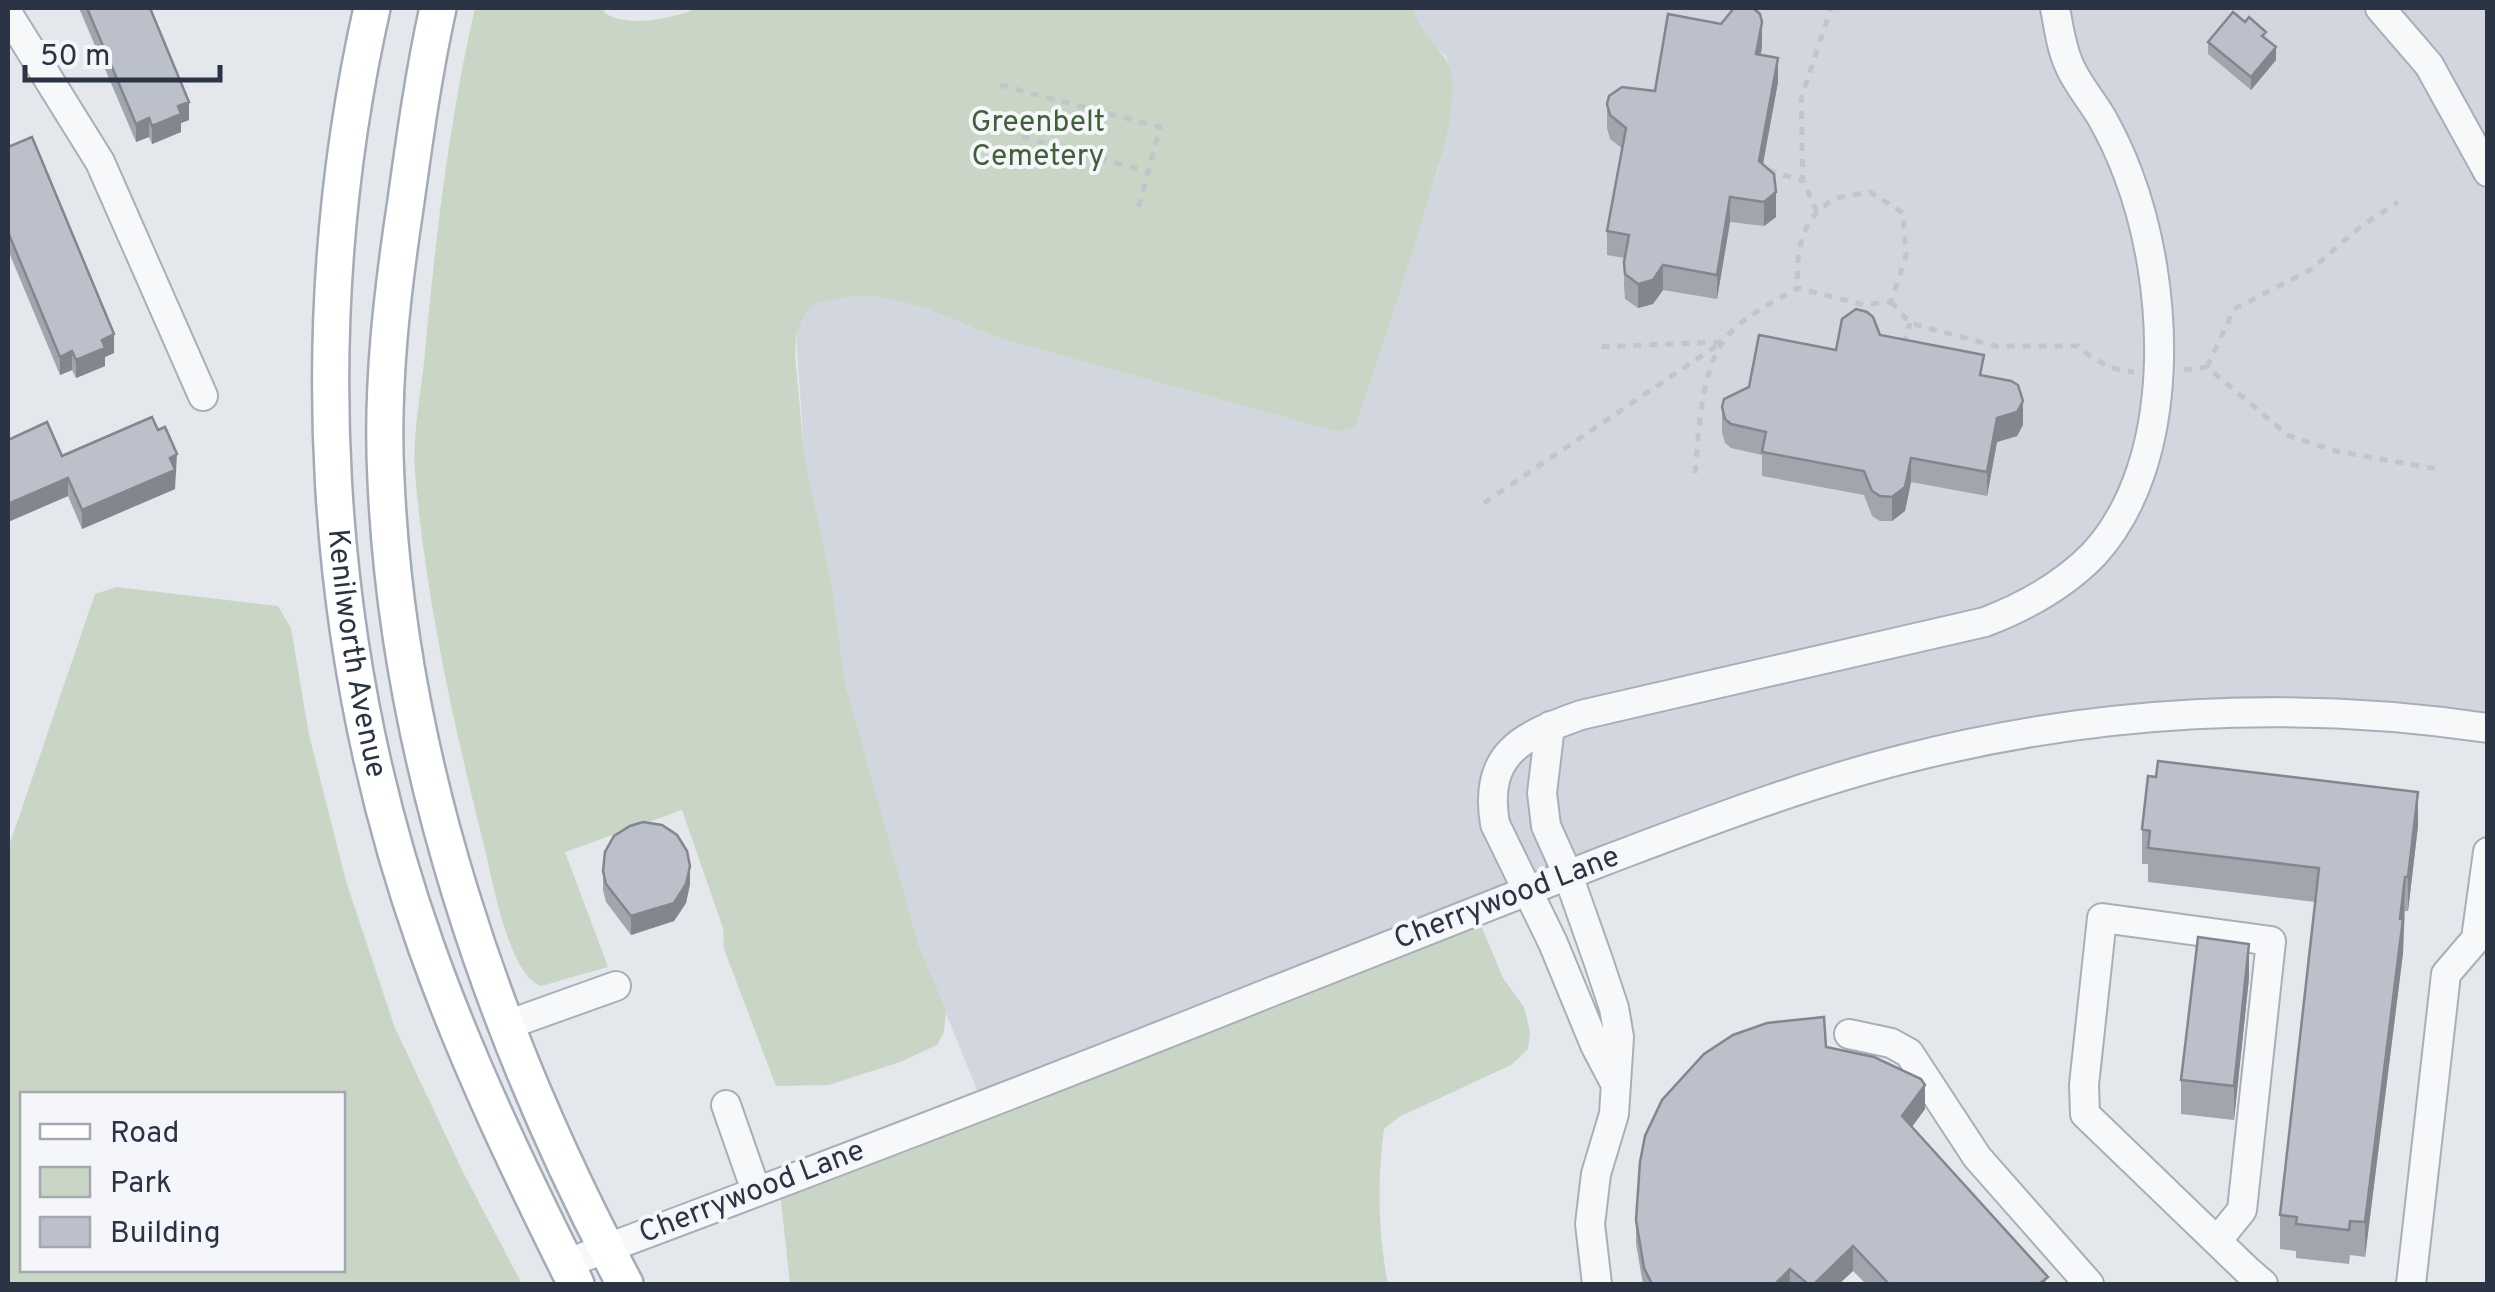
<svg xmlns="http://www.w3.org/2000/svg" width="2495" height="1292" font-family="Overpass,sans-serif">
<rect width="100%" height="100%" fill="#e4e7ec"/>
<path fill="#d2d6de" d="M1414,8H2487V728L2278,710L1906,758L983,1105L919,946L845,683L833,592L804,452L796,334L806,313L816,304L851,296L880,297L922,307L999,338L1337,432L1425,209L1439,167L1452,103L1447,57L1425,37L1415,19Z"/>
<path fill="#c9d6c5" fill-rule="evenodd" d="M475,8H605L604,12C623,29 676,18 697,8H1414C1418,39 1450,49 1452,79C1455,125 1436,172 1424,214C1402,286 1379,356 1355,426L1337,432L999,338L922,307L880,297L851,296L816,304L806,313L796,334L795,356L804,452L833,592L845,683L919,946L946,1011L944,1032L937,1045L900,1062L829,1085L776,1086L724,949L723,928L682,810L565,852L608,967L541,986C510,975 494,888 487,858C455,730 426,603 415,472C412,433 422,390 425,351C436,235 449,121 475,8Z
M117,587L278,606L291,628L309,735L346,881L395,1028L463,1172L522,1284H8V849L95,594ZM22,1094H342V1270H22Z
M1475,911L1503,978L1524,1007L1530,1032L1528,1049L1511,1065L1399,1117L1384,1129C1377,1180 1378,1235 1388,1284H941L932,1282L790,1284L779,1182Z"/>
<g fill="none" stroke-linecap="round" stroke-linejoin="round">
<defs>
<path id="minor" d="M2380,8L2429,65L2488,172
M8,14L100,162L203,396
M1550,726L1542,793L1546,826L1568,875L1599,963L1614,1008L1619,1037L1614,1114L1596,1174L1590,1224L1597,1284
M507,1025L616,986
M1849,1034L1891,1043L1909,1053L1977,1157L2089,1284
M1616,1085L1595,1045L1553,943L1495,824C1483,753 1522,736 1581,715L1985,622C2024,607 2064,585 2094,554C2179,461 2170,284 2128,174C2121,155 2112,136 2102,118C2092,101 2078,85 2070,67C2061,48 2059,28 2055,8
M726,1105L756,1191
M2217,1241L2242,1210L2271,941L2102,918L2084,1085L2085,1114L2249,1272L2263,1284
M565,1264C800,1176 1034,1087 1266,994C1379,949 1492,904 1606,860C1704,823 1802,785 1904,759C2095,710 2293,699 2488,728
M2411,1284L2446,974L2476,939L2488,852"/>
<g id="major">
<path id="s1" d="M372,8C303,316 320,647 426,946C467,1062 521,1174 576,1284"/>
<path d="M438,8C424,71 415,136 406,201C392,293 381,387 386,480C398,759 494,1039 625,1284"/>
</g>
</defs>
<use href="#minor" stroke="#a9aeb7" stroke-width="32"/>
<use href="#major" stroke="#a3abb8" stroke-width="40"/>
<path stroke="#c2c5cb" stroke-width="5" stroke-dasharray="8 8" stroke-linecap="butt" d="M1000,85L1160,127L1138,210
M991,128L1148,172
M1768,170L1803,181
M1817,212L1803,181L1801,99L1831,8
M1891,302L1910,323L1995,346H2078C2096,362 2110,369 2134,372
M1904,344L1910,323
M2207,367L2234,309L2312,269L2360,227L2398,202
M2184,370L2207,367L2289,436L2336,451L2437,469
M1695,473C1699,434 1700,376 1722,343C1736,320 1775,301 1798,288L1864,305L1891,302L1906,256L1903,213L1870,192C1860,194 1848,195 1838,198C1801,213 1795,254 1798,288
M1484,503L1722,342L1597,347"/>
<use href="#minor" stroke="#f7f8fa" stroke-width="28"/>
<use href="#major" stroke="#fff" stroke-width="35"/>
</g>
<path fill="#a1a5ae" d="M79,8H150L189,120L181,123V132L152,144L149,137L136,142Z
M2266,39L2276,60L2251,90L2208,54V42Z
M1762,46L1761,55L1778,82L1763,164L1776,217L1764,226L1730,222L1717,299L1663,290L1653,304L1638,308L1625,299L1624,286V258L1607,255V231L1623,149L1610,139L1607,128V104L1655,91Z
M8,147L114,353L105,357V366L76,378L72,370L60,375L8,250Z
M1880,335L1984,376L2023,425L2017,436L1997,442L1987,496L1911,482L1905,511L1892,521H1880L1872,516L1864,495L1762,476V455L1731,448L1725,443L1722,432V407L1836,350Z
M8,440L62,456L177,473L175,474V489L82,529L68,496L8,522Z
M2418,826L2408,911H2405L2403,953L2365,1257L2350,1255L2349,1264L2296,1258V1251L2280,1249V1215L2315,902L2148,882V864H2142V829Z
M603,871L690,884L686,903L674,921L631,935L606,902L603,890Z
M2249,978L2234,1120L2181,1114V1080Z
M1826,1047L1925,1109L1912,1127L2048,1284H1866L1853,1271L1839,1284H1643L1636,1244V1220Z"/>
<path fill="#83868d" d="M1762,22V46L1756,78V54Z
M2276,47V60L2251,90V77Z
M1778,58V82L1759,185V161Z
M189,102V120L181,123V132L152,144V126L178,106Z
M149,118V137L136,142V124Z
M1776,192V217L1764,226V202Z
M1730,197V222L1717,299V275Z
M1663,265V290L1653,304L1638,308V284Z
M114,334V353L105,357V366L76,378V360L102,340Z
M72,351V370L60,375V357Z
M2023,401V425L2017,436L1997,442L1987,496V472L1997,418Z
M177,454L175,489L82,529V510Z
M1911,458V482L1905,511L1892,521V497Z
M68,478V496L8,522V504Z
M2418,792V826L2408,911V877Z
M690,866V884L686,903L674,921L631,935V916Z
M2405,877L2403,953L2365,1257V1222Z
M2249,944V978L2234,1120V1086Z
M1925,1085V1109L1902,1140V1116Z
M1853,1246V1271L1839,1284H1814Z
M1790,1269V1284H1775Z"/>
<path fill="#bbc0ca" stroke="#83868d" stroke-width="2.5" d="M87,8H150L189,102L178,106L181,114L152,126L149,118L136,124Z
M1734,8H1753L1760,14L1762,22L1756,54L1778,58L1759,161L1774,174L1776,192L1764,202L1730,197L1717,275L1663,265L1653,280L1638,284L1625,274L1624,262L1629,235L1607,231L1626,128L1610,115L1607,104L1609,96L1622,87L1655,91L1668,14L1721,24Z
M2233,12L2245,22L2249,17L2266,32L2262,36L2276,47L2251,77L2208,42Z
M32,137L114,334L102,340L105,348L76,360L72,351L60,357L8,232V147Z
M1856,309L1867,312L1873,317L1880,335L1984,355L1980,375L2011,381L2018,385L2023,401L2017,412L1997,418L1987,472L1911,458L1905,487L1892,497L1880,496L1872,491L1864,471L1762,452L1766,432L1731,424L1725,419L1722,407L1724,399L1749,387L1759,335L1836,350L1842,319Z
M152,417L158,430L165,427L177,454L170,458L175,470L82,510L68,478L8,504V440L47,422L62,456Z
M2158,761L2418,792L2408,877H2405L2400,919H2403L2365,1222L2350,1221L2349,1230L2296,1224L2297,1217L2280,1215L2319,868L2148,848L2150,831L2142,829L2148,776L2156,777Z
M643,822L662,825L677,835L687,851L690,866L686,884L674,903L631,916L606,884L603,871L605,852L614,836L630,826Z
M2198,937L2249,944L2234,1086L2181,1080Z
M1824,1017L1826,1047L1874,1057L1921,1079L1925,1085L1902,1116L2048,1277L2039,1284H1889L1853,1246L1814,1284H1808L1790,1269L1775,1284H1652L1644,1268L1636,1220L1640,1162L1645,1136L1662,1100L1704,1054L1733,1035L1767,1023Z"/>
<g text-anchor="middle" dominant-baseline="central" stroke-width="8" stroke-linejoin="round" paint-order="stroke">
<g font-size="30" fill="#3f6138" stroke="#f4f6f9">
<text x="1038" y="123">Greenbelt<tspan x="1038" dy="34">Cemetery</tspan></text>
</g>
<g font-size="30" fill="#2b3445" stroke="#f4f6f9">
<text stroke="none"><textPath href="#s1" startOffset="650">Kenilworth Avenue</textPath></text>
<text transform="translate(1507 899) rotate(-21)">Cherrywood Lane</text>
<text transform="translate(752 1193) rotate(-21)">Cherrywood Lane</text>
</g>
</g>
<rect width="2495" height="1292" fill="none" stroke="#2b3445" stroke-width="20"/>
<rect x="20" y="1092" width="325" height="180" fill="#f4f6f9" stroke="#a4a8b1" stroke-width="2.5"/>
<rect x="40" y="1124" width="50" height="15" fill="#ffffff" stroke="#a4a8b1" stroke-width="2.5"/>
<text x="110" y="1142" font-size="30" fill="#2b3445">Road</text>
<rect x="40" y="1167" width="50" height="30" fill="#c9d6c5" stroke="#a4a8b1" stroke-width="2.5"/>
<text x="110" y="1192" font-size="30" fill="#2b3445">Park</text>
<rect x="40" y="1217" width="50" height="30" fill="#bbc0ca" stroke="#a4a8b1" stroke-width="2.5"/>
<text x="110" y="1242" font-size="30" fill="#2b3445">Building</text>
<path d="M25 65v15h195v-15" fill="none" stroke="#2b3445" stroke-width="5"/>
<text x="40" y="65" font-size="30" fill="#2b3445" stroke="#f4f6f9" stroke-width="8" paint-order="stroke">50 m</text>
</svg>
